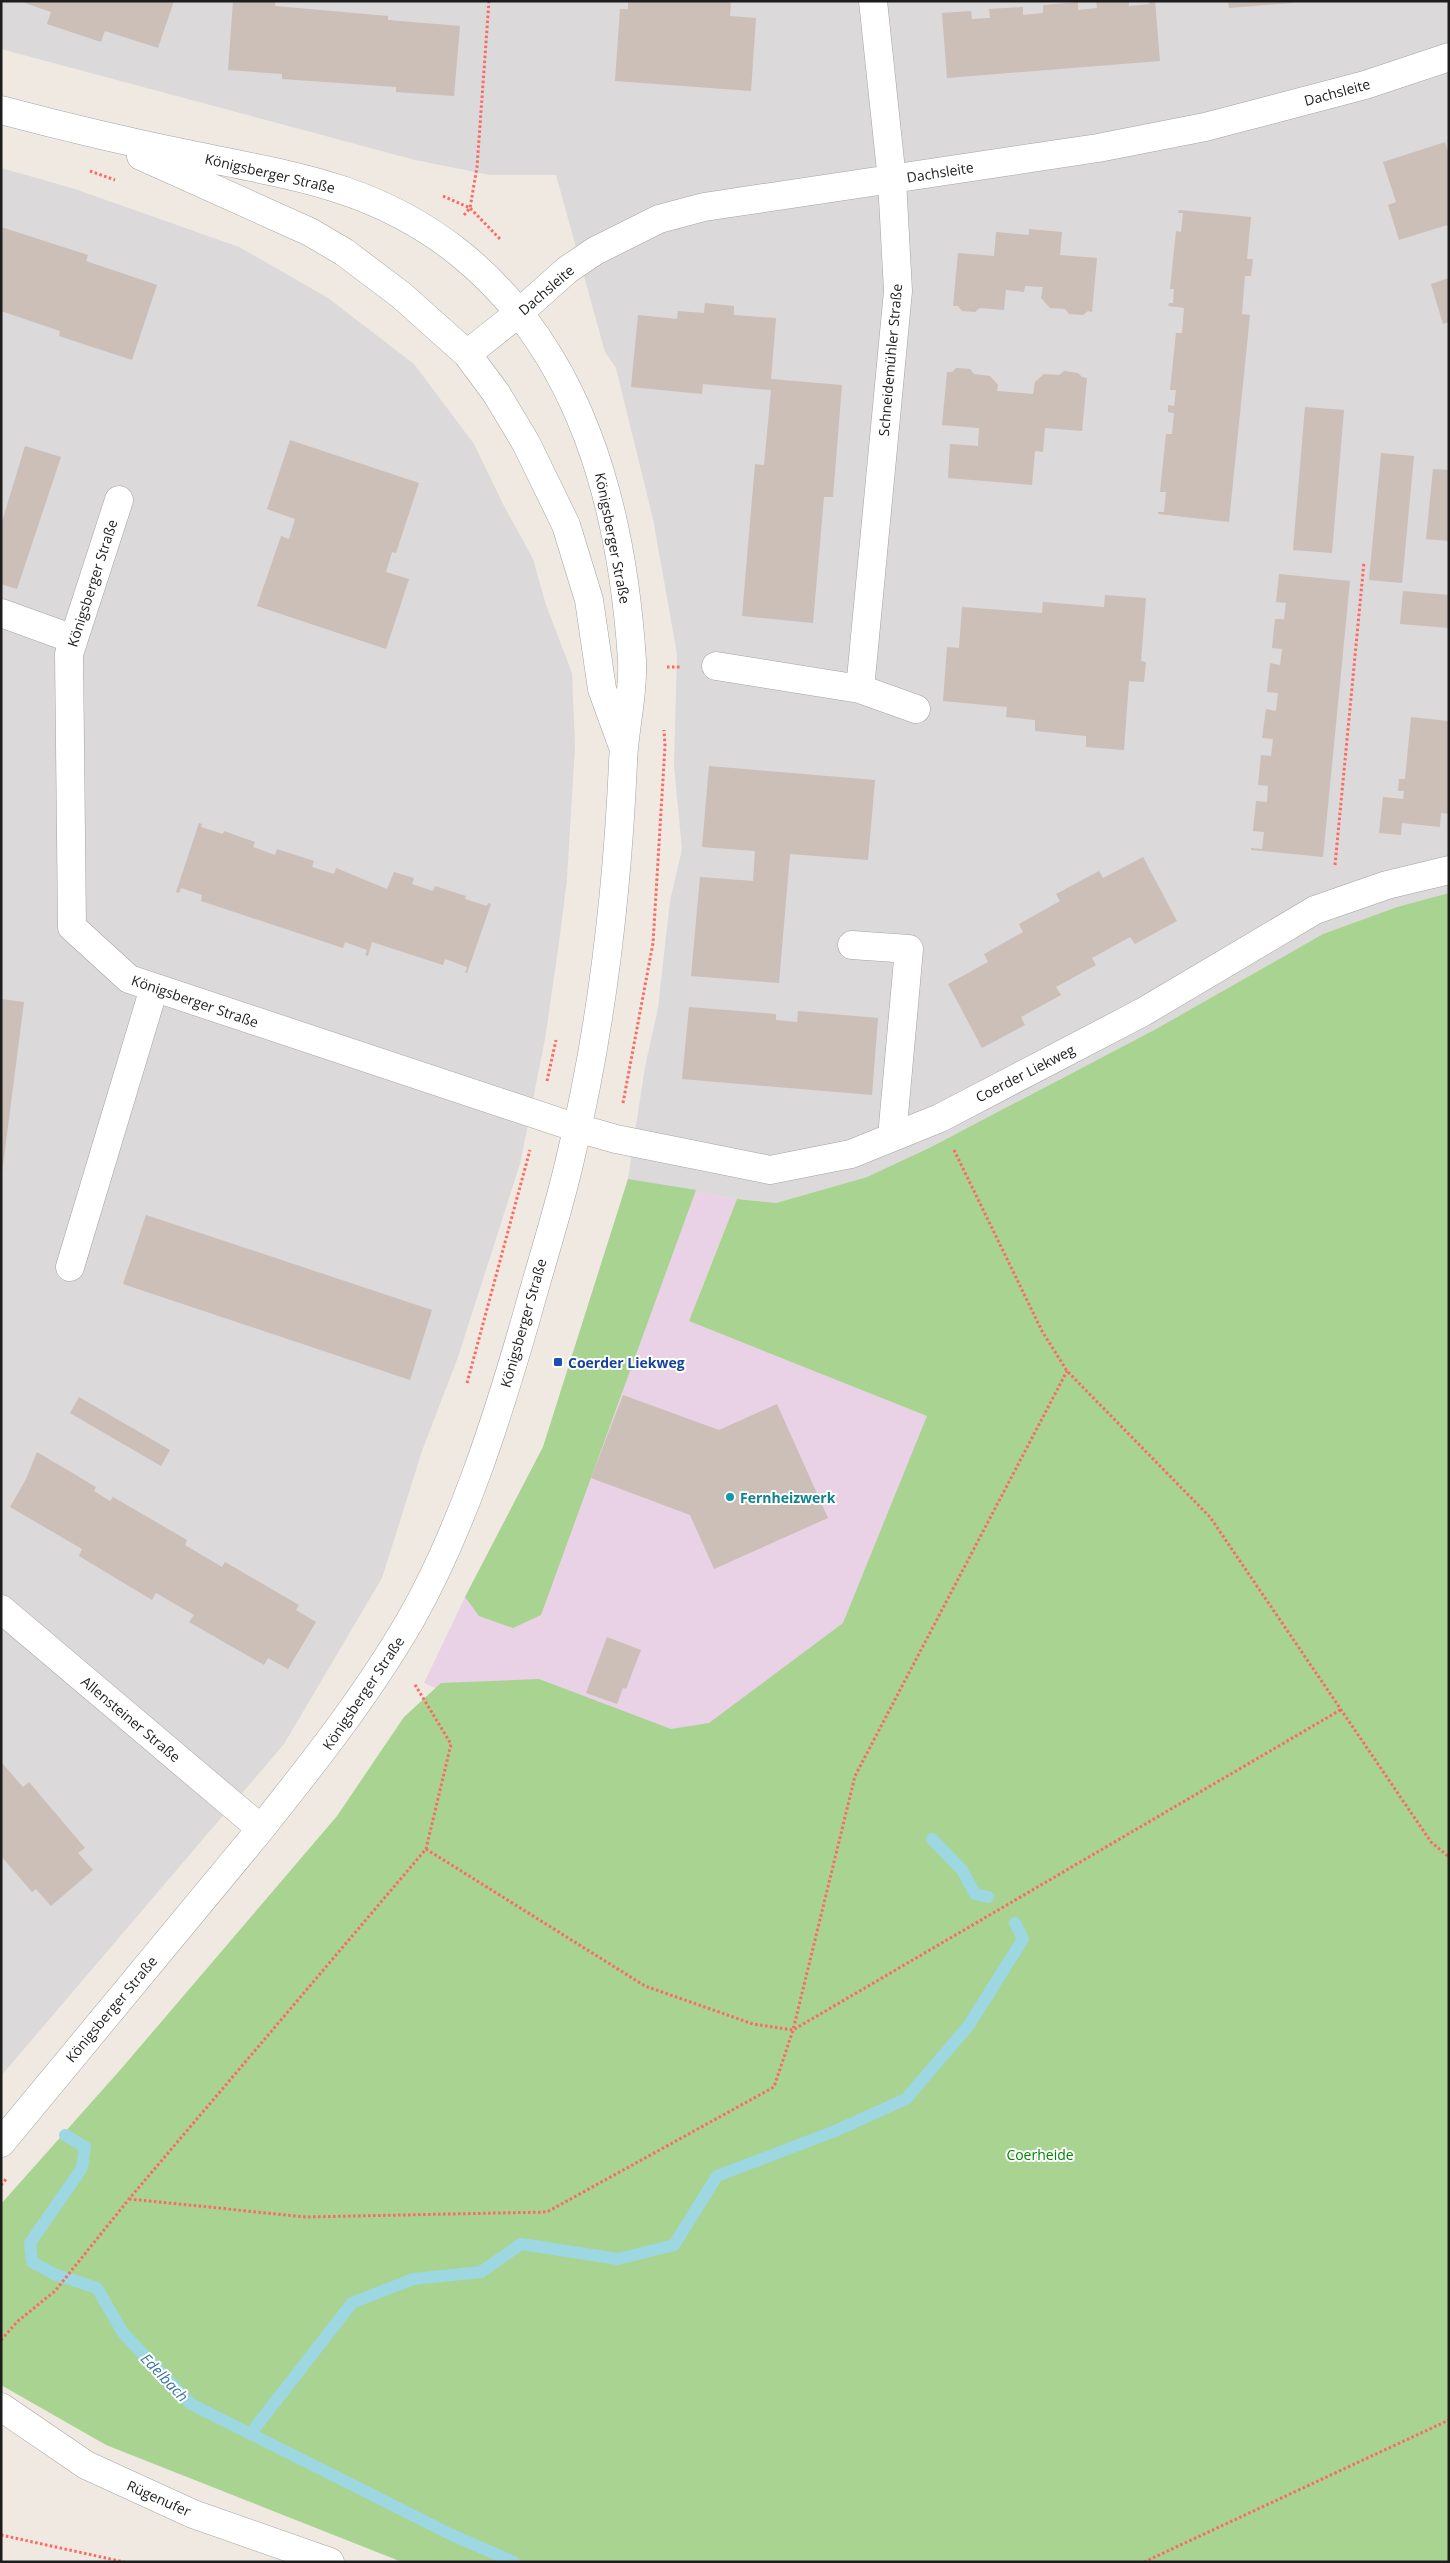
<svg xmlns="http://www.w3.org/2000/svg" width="1450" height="2563" font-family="'Open Sans',sans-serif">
<rect width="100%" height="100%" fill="#efe9e1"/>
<path fill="#dbd9d9" d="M1,1H1449V893L1397,907L1323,934L1156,1029L931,1147L867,1177L776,1203L737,1199L628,1179L645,1067L658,1008L670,901L682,849L674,766L677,654L653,519L616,368L605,352L556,175H490L415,160L1,49Z
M1,168L72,188L239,247L328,298L414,364L474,444L504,506L533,559L546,605L572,673L575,746L567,879L558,950L545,1039L520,1164L458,1357L422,1451L382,1578L284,1744L1,2076Z"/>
<path fill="#e9d2e6" d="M628,1179L737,1199L697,1300L958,1401L753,1821L424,1683L465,1597L543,1447Z"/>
<path fill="#a9d391" d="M1449,893V2562H402L106,2445L1,2385V2204L121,2069L337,1816L404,1717L441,1683L539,1679L671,1729L709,1723L843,1623L927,1416L689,1321L737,1199L776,1203L867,1177L931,1147L1156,1029L1323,934L1397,907Z
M628,1179L696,1190L541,1615L513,1628L479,1616L465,1597L543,1447Z"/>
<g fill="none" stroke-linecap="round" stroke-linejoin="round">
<path stroke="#9cd7e2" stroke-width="12" d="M932,1839L962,1870L975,1894L988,1897
M65,2135L85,2147L82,2168L30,2243L32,2262L54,2274L97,2288L123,2333L191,2404L452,2535L514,2562
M251,2433L352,2303L413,2279L481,2272L521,2244L618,2259L674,2245L717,2176L835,2131L906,2099L969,2025L1023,1939L1015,1923"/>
</g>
<path fill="#cbbfb7" d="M19,1H174L158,48L105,31L101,42L47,24L51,12Z
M233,1H275V6L388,16V20L460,26L454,96L396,92V87L282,79V74L228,70Z
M628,1H731L730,16L756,18L751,91L615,81L620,9H628Z
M1096,1H1129V6L1149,4L1148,1H1155L1160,61L947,78L942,13L971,11L972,19L990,18L989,9L1023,7V15L1043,13V5L1078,2V10L1097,8Z
M1228,1H1292V3L1229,8Z
M1445,142L1449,155V230L1447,225L1399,240L1388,205L1396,202L1383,162Z
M1179,210L1251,217L1247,259H1253L1251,276H1245L1242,314L1250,315L1229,522L1158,514V512H1164L1166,492H1160L1166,434H1172L1174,413L1168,412V405L1174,406L1176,390H1170L1176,333H1182L1184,308L1168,306L1169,303H1173L1174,289H1170L1176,231L1181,232L1183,213H1178Z
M1,227L88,255L86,261L157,285L132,360L59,336L60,331L1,311Z
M1029,229L1062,232L1060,255L1097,258L1092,312L1088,311L1083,315L1069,314L1065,309L1050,308L1041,298L1043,287L1025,286L1024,292L1006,290L1004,310L980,308L975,312L962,311L958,306H953L958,253L994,256L996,232L1029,235Z
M1449,278V322L1443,324L1431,284Z
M705,303L734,306V315L776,318L771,379L842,385L833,497H824L813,623L742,616L755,464L764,465L771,390L703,384L702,394L631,387L638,315L677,319L678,311L704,313Z
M956,368L970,369L974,374L990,376L998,385L997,391L1033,394L1035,382L1044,374L1059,375L1064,371L1078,373L1082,377L1087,378L1082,431L1045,428L1043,452L1035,451L1032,485L948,478L950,444L978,446L979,428L942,425L947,372H952Z
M1305,407L1344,410L1332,553L1293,550Z
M290,440L419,483L396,553L392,552L386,572L409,579L386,649L257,606L281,536L289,539L295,519L267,509Z
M25,446L61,457L17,589L1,584V525Z
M1381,453L1414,456L1402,583L1369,580Z
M1433,469L1449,470V541L1426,539Z
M1279,574L1350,581L1323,857L1251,850V848L1262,849L1264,832L1253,831L1256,801L1267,802L1268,786L1258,785L1261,755L1271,756L1273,739L1262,738L1266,709L1276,711L1278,693L1267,692L1270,663L1280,665L1282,649L1272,648L1275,619H1284L1286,603L1276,602Z
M1403,591L1449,595V628L1400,624Z
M1105,595L1146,598L1141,661L1146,662L1144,682L1129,681L1124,750L1086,747V736L1035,731V720L1006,717L1007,707L943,701L947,647L959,648L962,607L1042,613L1043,602L1104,607Z
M1411,717L1448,721L1449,814L1441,813L1440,827L1402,823L1401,835L1379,833L1383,797L1403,799L1404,791H1398L1399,779H1405Z
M709,766L875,780L868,860L790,854L779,983L691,976L700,877L753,881L755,851L702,847Z
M199,823L202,824L201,827L223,834L224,831L255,842L253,847L275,855L277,849L314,861L312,867L334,874L336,868L387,889L394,872L414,878L412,884L433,891L435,886L466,896L465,899L487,906L488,903L491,904L467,973H465L467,967L445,959L443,965L372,942L368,956L365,955L367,950L345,942L343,948L201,901L202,895L181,888L179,893L176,892Z
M1143,857L1177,921L1135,944L1130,937L1092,958L1096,965L1056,987L1061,995L1021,1017L1025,1025L982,1048L948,984L988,962L984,954L1023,932L1019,924L1060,901L1056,894L1099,871L1103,878Z
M1,999L24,1002L2,1173H1Z
M689,1007L776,1014V1020L797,1022L798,1011L878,1018L872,1095L682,1079Z
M146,1215L432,1310L410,1380L123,1284Z
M623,1395L719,1430L777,1404L828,1518L714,1569L690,1515L591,1478Z
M79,1397L170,1450L161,1466L70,1413Z
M37,1452L96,1487L94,1491L110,1501L113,1497L187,1540L185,1545L222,1567L225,1562L299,1605L296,1610L316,1622L288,1669L268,1658L264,1665L189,1622L194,1615L156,1593L152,1600L79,1556L82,1549L10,1507L26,1479Z
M607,1637L641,1650L626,1689L623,1688L617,1704L586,1693Z
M1,1762L23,1787L29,1782L85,1848L78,1853L93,1870L51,1906L36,1889L32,1892L1,1856Z"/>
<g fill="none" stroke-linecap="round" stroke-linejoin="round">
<defs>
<path id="minor" d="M1,110C65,127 128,142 192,155C293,176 374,186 458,252C582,351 622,508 632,660C634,695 624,728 623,763C617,897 601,1033 569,1164C557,1215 541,1264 527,1315C498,1416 463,1527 411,1619C367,1695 314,1762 259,1831C174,1935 87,2038 1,2143
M141,156L310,232L344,252L401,295L467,354L496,393L526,443L566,525L589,600L602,689L622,744
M467,354L520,312L567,270L595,251L659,219L704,207L1098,148L1205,127L1365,85L1449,57
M119,500L69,654L72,927L129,979L577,1128L616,1139L770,1170L851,1154L940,1118L1143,1012L1315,910L1387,885L1449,870
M1,613L73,639
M716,666L860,689L898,291L892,180L873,1
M860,689L916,709
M852,945L909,949L892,1137
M70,1267L154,988
M1,1609L260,1828
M1,2407L86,2465L193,2514L330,2562"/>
</defs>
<use href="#minor" stroke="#a4a4a4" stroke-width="29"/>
<path stroke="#ff6862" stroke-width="3" stroke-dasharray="2.5 2.5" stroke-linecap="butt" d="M90,171L115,180
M443,196L470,208L501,240
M464,215L470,208L477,167L489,1
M667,667H680
M1335,865L1364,562
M547,1081L556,1040
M623,1103L653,943L665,746L664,730
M954,1150L1042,1331L1067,1371L1210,1517L1431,1842L1449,1857
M467,1383L530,1150
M426,1849L645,1986L753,2024L793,2030L1342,1709
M1,2185L7,2178
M129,2199L306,2217L547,2212L774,2087L793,2030L855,1776L1067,1371
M1,2340L18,2321L55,2291L129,2199L426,1849L451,1744L414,1683
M1,2535L124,2562
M1144,2562L1449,2420"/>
<use href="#minor" stroke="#fff" stroke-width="28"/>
</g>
<rect fill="#1a4fb4" stroke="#fff" stroke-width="2" x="553" y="1357" width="10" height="10" rx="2.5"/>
<circle fill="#0f9aa8" stroke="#fff" stroke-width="2" cx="730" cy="1497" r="5"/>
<g text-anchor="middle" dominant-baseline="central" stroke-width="4" stroke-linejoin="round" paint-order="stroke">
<g font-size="14" fill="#1d1d1d" stroke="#fff">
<text transform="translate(1337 92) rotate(-15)">Dachsleite</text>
<text transform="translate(940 172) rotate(-9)">Dachsleite</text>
<text transform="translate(270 173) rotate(13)">Königsberger Straße</text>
<text transform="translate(546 290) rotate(-41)">Dachsleite</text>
<text transform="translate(890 360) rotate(-85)">Schneidemühler Straße</text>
<text transform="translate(613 538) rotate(79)">Königsberger Straße</text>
<text transform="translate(92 583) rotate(-72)">Königsberger Straße</text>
<text transform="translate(195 1001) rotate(19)">Königsberger Straße</text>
<text transform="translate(1025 1073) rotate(-27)">Coerder Liekweg</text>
<text transform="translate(523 1323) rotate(-74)">Königsberger Straße</text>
<text transform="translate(363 1693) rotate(-56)">Königsberger Straße</text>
<text transform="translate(131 1719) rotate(40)">Allensteiner Straße</text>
<text transform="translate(111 2009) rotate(-50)">Königsberger Straße</text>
<text transform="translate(159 2498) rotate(24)">Rügenufer</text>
</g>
<g font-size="14" font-weight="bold" fill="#164399" stroke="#fff" text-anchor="start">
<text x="568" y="1362">Coerder Liekweg</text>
</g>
<g font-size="14" font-weight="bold" fill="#0d838f" stroke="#fff" text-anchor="start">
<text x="740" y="1497">Fernheizwerk</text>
</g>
<g font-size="14" fill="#008503" stroke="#fff">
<text x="1040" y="2154">Coerheide</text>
</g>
<g font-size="15" font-style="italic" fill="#3b77a5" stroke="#fff">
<text transform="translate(165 2377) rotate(46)">Edelbach</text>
</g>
</g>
<rect width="1450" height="2563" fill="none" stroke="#1d1d1d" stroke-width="5"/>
</svg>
